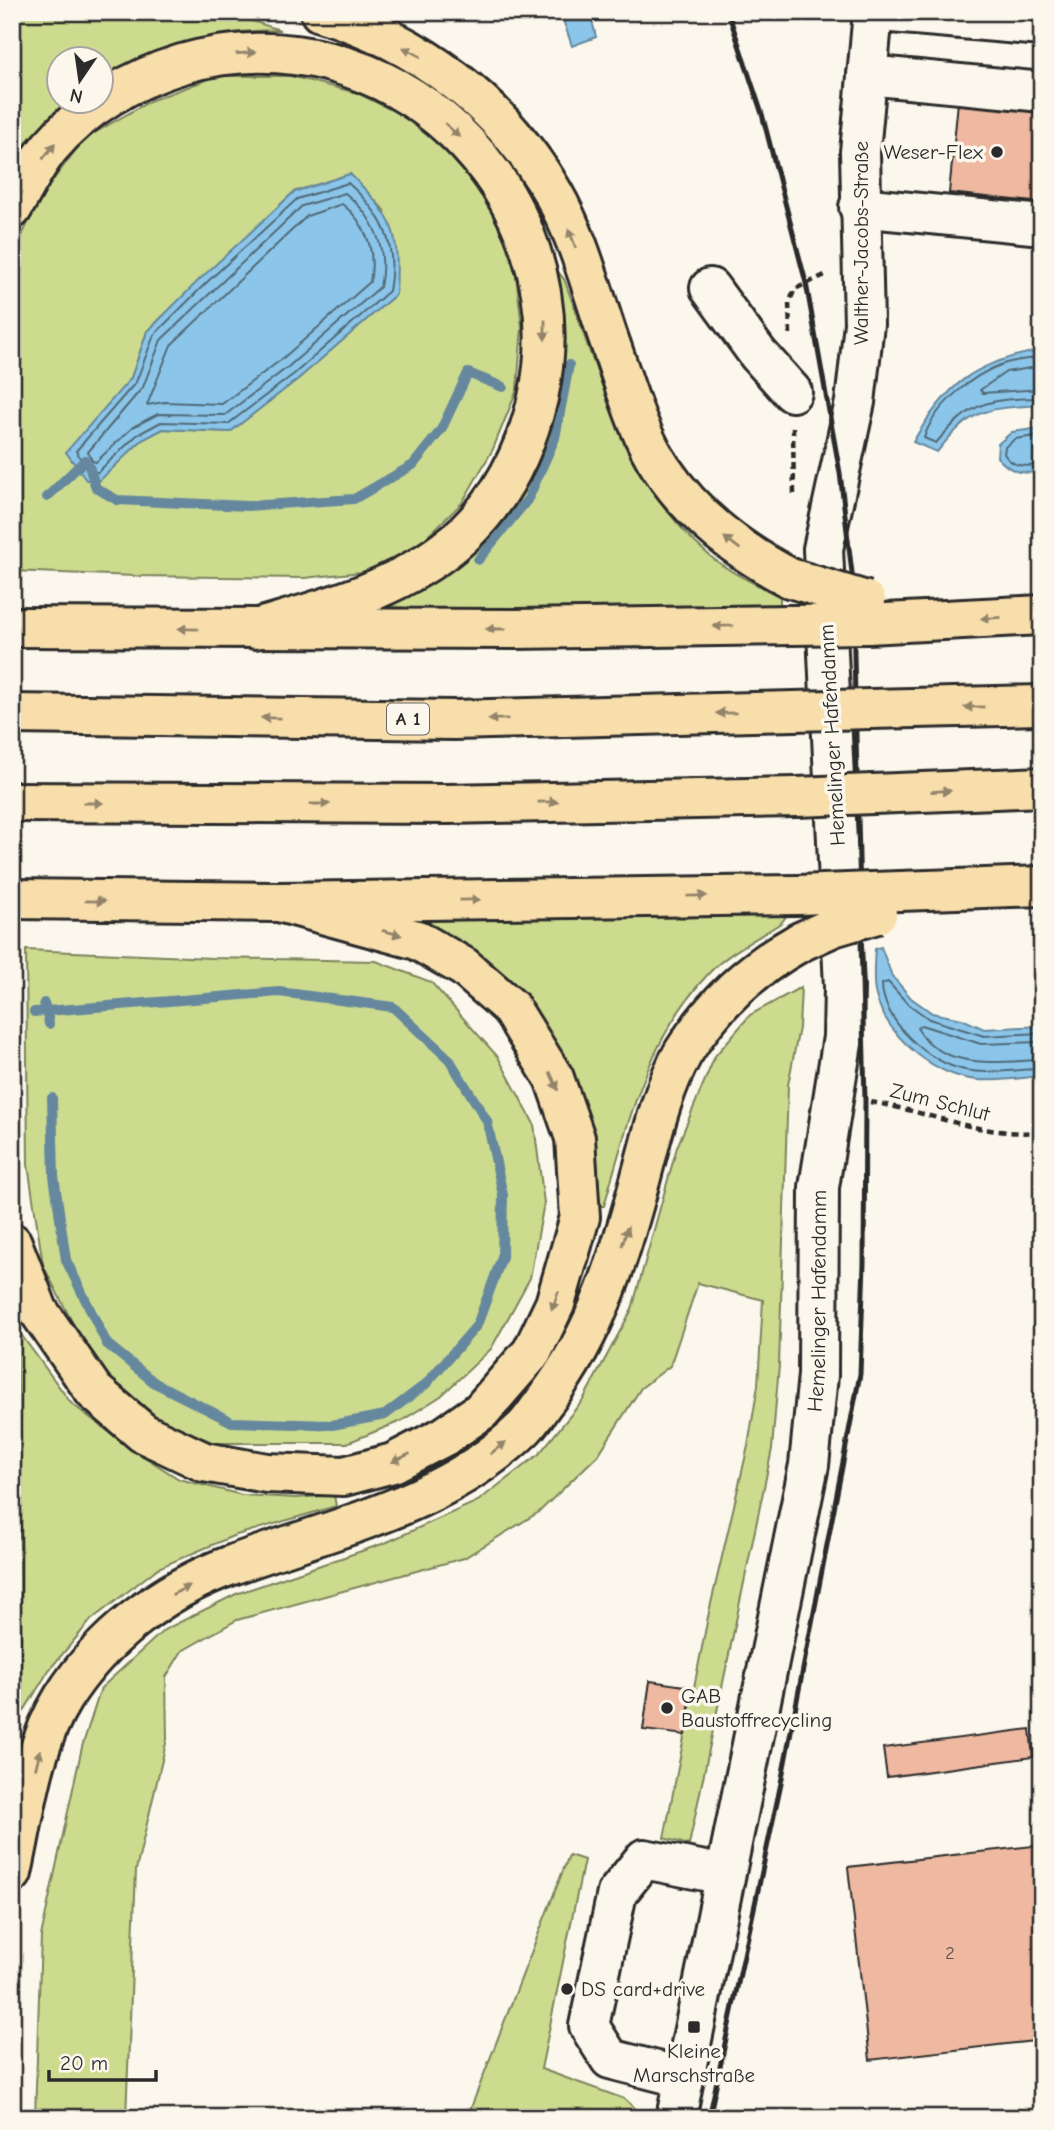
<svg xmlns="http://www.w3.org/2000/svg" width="1054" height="2130" font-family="'Comic Neue',sans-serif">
<rect width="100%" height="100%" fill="#fbf7ec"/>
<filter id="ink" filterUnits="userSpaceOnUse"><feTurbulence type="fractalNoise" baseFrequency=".0143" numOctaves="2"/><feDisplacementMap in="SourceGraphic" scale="14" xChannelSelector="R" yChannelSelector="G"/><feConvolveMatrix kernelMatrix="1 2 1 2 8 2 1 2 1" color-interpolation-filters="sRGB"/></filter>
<g filter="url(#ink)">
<path fill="#cddb8f" stroke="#7c835d" stroke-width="2" fill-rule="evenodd" d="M12,12H224L280,30C216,30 157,46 102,78V60H60V102H67L28,140L12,171Z
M217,76H290L357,93L408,118L476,178L498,215L515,267L522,327L517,390L493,449L462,503L408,555L362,572L304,578L135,576L12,571V257L39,199L84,139L152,100ZM350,174L385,211L396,294L298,379L230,432L163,429L142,440L100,480L111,403L131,378L147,331L294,192Z
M554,267L564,279C600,376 628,488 710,556C730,573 757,584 780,597V605L432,610L389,606L429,583L522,490L551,424L562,348Z
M788,914L781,923C758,938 728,953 710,972C648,1037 628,1122 604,1206H594L589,1136L424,920Z
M26,950L212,958L376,961L431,982L498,1057L534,1124L544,1203L530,1278L491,1349L441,1396L401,1421L347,1443H214L157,1417L93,1363L43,1265L28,1165Z
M801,987L799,1028L788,1085L779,1365L772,1449L689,1845L664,1838L709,1612L748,1446L758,1385L763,1300L698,1283L670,1366L641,1388L598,1455L539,1512L464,1558L237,1620L182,1651L166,1677L167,1739L136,1870L126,2118H35L41,1936L82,1747L101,1688L164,1630L236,1594L385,1543L478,1501L539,1454L583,1400L632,1309L677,1147L715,1056L750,1015Z
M17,1329L71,1403L126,1445L179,1479L242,1495L296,1498L334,1495L336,1506L233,1536L158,1568L91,1620L49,1670L22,1714Z
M569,1855L584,1860L541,2069L625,2099L636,2109V2118H467Z"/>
<path fill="#8bc6ea" stroke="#65889e" stroke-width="2" d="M554,12H590L596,37L572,46L562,17Z
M350,174C396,220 399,229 396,294L298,379L230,432L163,429L142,440L100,480H86L66,452L131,378L147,332L200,279L294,192Z
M1042,350V405C986,409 974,406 937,452L913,442C947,383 975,362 1042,350Z
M1042,428V472C1021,474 1011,473 997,457L998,444L1012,432Z
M881,947L892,976L911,998L932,1013L962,1019L984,1029L1042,1026V1076C1017,1078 985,1084 961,1077C923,1066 884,1031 875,992C873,979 874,962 875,949Z"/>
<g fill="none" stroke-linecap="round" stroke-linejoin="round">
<path stroke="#516977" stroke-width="2" d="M348,183C383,214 398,244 389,291L294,374L228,424L161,422L137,435L98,472H89L76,451L136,382L154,335L205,284L297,199Z
M345,193C375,217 388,249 380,287L288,367L225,415L158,414L133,427L96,462L92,461L88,452L143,387L161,340L302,206Z
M342,204C367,223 376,252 370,282L282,359L222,404L164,402L147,405L171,345L307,216Z
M1042,357C1030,359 1015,360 1003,364C972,375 934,406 924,438L936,443C972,401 987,399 1042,398
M1042,366L1006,372L980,390L983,393L1042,389
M1042,435L1015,439L1005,447L1004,454C1014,469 1026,466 1042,465
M1042,1033L984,1036L929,1019L907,1003L888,982L882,984C882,1021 930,1064 965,1070C990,1075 1017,1069 1042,1069
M1042,1042L981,1044L921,1025L917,1028C944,1072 998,1061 1042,1060"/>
<path stroke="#65889e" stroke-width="10" d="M89,466L96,488L117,500L248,506L354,499L413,465L441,430L468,373L503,387
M47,497L85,460
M478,560L528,499L555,438L569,365
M34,1012L47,1011L44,1003
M49,1024L47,1011L279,992L393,1007L449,1059L487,1121L503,1195L502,1257L477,1325L426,1384L385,1415L332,1425L232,1422L155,1383L107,1344L66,1260L54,1176L52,1098"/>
</g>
<path fill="#eeb9a0" stroke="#2b2b2b" stroke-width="2" d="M958,102L1042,111V203L949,193Z
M650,1681L692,1687L685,1735L643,1730Z
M1030,1729L1033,1757L887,1777L883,1748Z
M1042,1845V2040L870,2060L848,1867Z"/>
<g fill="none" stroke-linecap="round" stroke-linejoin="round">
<defs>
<g id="minor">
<path d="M880,12L1042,26"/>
<path d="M867,75L1042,92"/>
<path d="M859,207L1042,225"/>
<path d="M710,288L758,354L792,392"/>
<path d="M684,2078L610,2059L589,2026L617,1893L644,1859L725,1875"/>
<path id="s1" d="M676,2118L809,1465L818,1375L819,1187L843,1037L844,987L823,549L855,402L864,324L860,152L873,12"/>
</g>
<path id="highway" d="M320,12C419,41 502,104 553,193C578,236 592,290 608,337C623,378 637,433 662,469C695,518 739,551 790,578
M12,209C24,189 35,165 50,147C84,107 132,79 182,64C388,5 583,190 538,398C524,457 495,512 445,550C390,592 322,609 256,629
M867,624L1042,615
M12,627L515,629L791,625
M870,709L1042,705
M12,714L454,720L794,711
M873,794L1042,787
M12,802L447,804L796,797
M872,892L1042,886
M12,899L279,902L798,895
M12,1243L38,1310L94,1391L143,1433L204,1462L267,1473L344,1476L393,1463L445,1436L481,1411L532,1352L555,1304L580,1217L575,1138L554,1078L510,1007L464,967L417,940L279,902
M12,1873C25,1816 31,1749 63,1698C101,1638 163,1590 229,1566C331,1528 442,1507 523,1429C532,1420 539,1408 547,1398C597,1332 620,1256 641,1177C652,1136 662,1090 683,1053C713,1004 750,970 800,942"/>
</defs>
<use href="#minor" stroke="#2b2b2b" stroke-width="44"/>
<use href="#highway" stroke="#2b2b2b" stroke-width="44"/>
<path stroke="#2b2b2b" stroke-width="4.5" stroke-dasharray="7 5" stroke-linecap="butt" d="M790,334L789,303L795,289L827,274
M793,427L794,495
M870,1102C932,1112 977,1137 1042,1132"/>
<use href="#minor" stroke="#fbf7ec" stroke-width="38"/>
<use href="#highway" stroke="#f8deab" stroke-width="38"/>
<path stroke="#2b2b2b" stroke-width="5" d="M709,2118L781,1783L860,1374L864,1263L865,1101L852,573L840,473L806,283L762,114L728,12"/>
<defs>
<path id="highway-bridge" d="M790,578L866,601
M791,625L867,624
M794,711L870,709
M796,797L873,794
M798,895L872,892
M800,942L833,927L877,914"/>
</defs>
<use href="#highway-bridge" stroke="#2b2b2b" stroke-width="44" stroke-linecap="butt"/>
<use href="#highway-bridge" stroke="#f8deab" stroke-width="38"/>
</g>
<defs><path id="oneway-solid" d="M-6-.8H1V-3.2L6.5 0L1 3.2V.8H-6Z" transform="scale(1.75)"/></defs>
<g fill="#92846b">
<use href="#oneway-solid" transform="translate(412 52) rotate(-152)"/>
<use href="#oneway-solid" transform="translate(246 53) rotate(-5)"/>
<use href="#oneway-solid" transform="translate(452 130) rotate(44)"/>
<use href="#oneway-solid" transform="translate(49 151) rotate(-52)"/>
<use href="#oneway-solid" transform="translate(572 238) rotate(-111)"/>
<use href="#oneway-solid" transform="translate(545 330) rotate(90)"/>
<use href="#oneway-solid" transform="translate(732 543) rotate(-143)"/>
<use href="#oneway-solid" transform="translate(991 618) rotate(177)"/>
<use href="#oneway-solid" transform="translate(723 626) rotate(179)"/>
<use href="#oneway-solid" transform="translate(188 629) rotate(-179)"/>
<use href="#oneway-solid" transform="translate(496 629) rotate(180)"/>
<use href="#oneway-solid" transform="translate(974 707) rotate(179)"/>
<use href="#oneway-solid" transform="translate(726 713) rotate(179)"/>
<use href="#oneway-solid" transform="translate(271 718) rotate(-179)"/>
<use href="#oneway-solid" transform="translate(498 719) rotate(179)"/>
<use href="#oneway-solid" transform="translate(941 791) rotate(-3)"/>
<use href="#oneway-solid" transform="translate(548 802) rotate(-1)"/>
<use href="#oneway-solid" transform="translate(93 803)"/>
<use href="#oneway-solid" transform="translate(320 804)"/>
<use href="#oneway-solid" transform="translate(697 896) rotate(-1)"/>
<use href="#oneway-solid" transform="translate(470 900) rotate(-1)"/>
<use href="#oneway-solid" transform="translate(95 901) rotate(1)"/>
<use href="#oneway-solid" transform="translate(392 933) rotate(15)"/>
<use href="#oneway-solid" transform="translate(554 1081) rotate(66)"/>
<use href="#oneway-solid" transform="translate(625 1236) rotate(-73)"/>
<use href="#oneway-solid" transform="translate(555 1301) rotate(110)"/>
<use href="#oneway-solid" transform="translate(498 1448) rotate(-38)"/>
<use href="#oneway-solid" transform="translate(401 1458) rotate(155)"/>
<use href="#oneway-solid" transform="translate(181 1590) rotate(-27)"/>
<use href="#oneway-solid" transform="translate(38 1759) rotate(-76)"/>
</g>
</g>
<g fill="#2b2b2b" stroke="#fbf7ec" stroke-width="2.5">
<circle cx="997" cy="152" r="7"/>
<circle cx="667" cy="1708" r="7"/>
<circle cx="567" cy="1989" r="7"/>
<rect x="687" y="2020" width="14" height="14" rx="3.5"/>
</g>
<g text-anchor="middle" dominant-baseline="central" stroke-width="7" stroke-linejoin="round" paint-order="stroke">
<g font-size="18" fill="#5c4e48">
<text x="950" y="1953">2</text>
</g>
<rect fill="#fbf7ec" stroke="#696865" stroke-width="2" x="387" y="703.5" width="42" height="31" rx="5"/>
<g font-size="19" font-weight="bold" fill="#2b2b2b">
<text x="408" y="719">A 1</text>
</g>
<g font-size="21" fill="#2b2b2b" stroke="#fbf7ec" text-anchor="start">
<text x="983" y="152" text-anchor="end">Weser-Flex</text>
<text x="681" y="1696">GAB<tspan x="681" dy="24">Baustoffrecycling</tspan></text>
<text x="581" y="1989">DS card+drive</text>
<text x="694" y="2051" text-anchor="middle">Kleine<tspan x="694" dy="24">Marschstraße</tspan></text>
</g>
<g font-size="21" fill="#2b2b2b" stroke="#fbf7ec">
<text transform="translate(861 243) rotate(-90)">Walther-Jacobs-Straße</text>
<text transform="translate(832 735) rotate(-93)">Hemelinger Hafendamm</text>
<text transform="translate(940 1102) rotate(14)">Zum Schlut</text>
<text stroke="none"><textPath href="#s1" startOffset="831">Hemelinger Hafendamm</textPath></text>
</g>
</g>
<rect width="1054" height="2130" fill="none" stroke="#fbf7ec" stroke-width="42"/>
<rect x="21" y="21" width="1012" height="2088" fill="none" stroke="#2b2b2b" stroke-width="2.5" filter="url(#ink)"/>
<g transform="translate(80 80) rotate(193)"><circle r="33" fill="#fbf7ec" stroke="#a8a59f" stroke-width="2"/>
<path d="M0-5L12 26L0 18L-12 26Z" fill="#2b2b2b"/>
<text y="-10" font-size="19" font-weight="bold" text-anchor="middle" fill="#2b2b2b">N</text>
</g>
<path d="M49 2070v10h107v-10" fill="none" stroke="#2b2b2b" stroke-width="3.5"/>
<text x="60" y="2070" font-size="21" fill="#2b2b2b" stroke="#fbf7ec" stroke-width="5" paint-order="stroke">20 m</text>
</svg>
